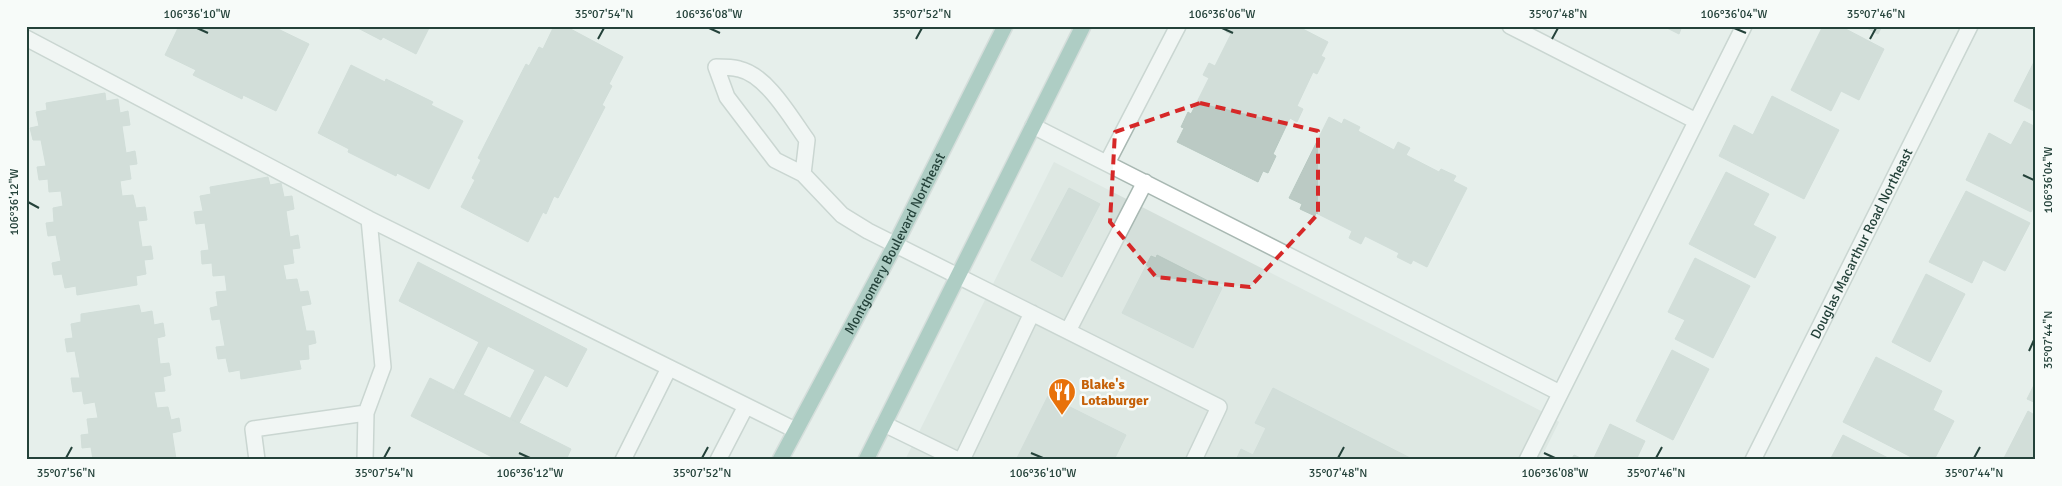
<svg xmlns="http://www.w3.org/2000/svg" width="2062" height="486" font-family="Signika,sans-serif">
<rect width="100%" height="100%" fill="#e6efeb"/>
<path fill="#d4dfda" d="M1054,162L1549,415L1559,422L1540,460H905Z"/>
<path fill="#bbcac4" stroke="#b8c9c2" d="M179,26H279L278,29L309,44L276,111L243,95L242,99L193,75L196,70L165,55Z
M354,26H430L416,54L383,37L381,40Z
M554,26H565L623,57L609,84L612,86L602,105L605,107L558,198L554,196L546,214L543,212L528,242L461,207L475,180L472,178L481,160L478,158L526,64L529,66L539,47L543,49Z
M1229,26H1297L1328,42L1321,56L1325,58L1317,74L1313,72L1297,106L1303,109L1297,122L1290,118L1273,154L1276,156L1268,173L1263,171L1258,182L1177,142L1184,128L1181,127L1188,112L1191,114L1209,78L1203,75L1209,63L1215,66L1231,34L1226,32Z
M1663,26H1682L1679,34Z
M1823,26H1840L1884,49L1859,100L1841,91L1831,111L1791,90Z
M1863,26H1882L1878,34Z
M2036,58V112L2014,101Z
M351,65L385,82L386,79L433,102L431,105L463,121L429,189L397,173L396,176L348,152L349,149L318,133Z
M105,93L106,101L118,99L120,113L128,111L130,125L122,126L126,153L135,151L137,164L129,165L131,179L120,181L122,196L133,195L136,208L145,207L147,220L138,221L142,247L151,246L153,259L144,260L146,274L136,276L137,285L77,295L76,286L65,288L62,274L54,275L52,263L61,261L56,235L48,236L46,223L54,222L53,208L63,206L61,191L49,192L48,179L39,180L37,167L46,166L41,140H33L30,128L39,126L36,112L47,110L46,103Z
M1772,96L1839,130L1804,199L1719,156L1734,125L1753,135Z
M1329,117L1342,124L1344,119L1360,127L1358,131L1394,150L1398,142L1410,148L1406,155L1439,172L1441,169L1456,176L1453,181L1467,188L1427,267L1413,260L1411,264L1397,257L1399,253L1365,236L1361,244L1349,238L1352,231L1316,213L1315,216L1300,209L1302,204L1289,198Z
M2024,121L2036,127V202L2031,212L1966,180L1989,133L2011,145Z
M1726,172L1769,194L1753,225L1776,237L1755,278L1689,244Z
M268,177L270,185L281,183L284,197L292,196L294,209L286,211L290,237L298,235L300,248L292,249L294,263L283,265L286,280L297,279L300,292L308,291L311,304L301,306L306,331H314L316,343L308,345L309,359L299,360L301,369L241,379L240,370L229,372L226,358L218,359L216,347L225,346L220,319L212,320L210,308L218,306L216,292L227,291L225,275L213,276L212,263L202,264L201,251L209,250L205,223L196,224L194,212L203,211L200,196L211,194L210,187Z
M1069,188L1100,204L1062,277L1031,260Z
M1966,191L2030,223L2005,271L1983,260L1972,283L1929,262Z
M1157,255L1222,288L1193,348L1122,313L1151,256L1156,258Z
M1695,258L1750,286L1713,358L1675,339L1685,320L1668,312Z
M418,262L587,349L567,387L545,375L519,423L510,419L535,370L488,346L463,395L454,390L479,342L399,301Z
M1926,274L1965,294L1930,362L1892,342Z
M139,305L141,313L152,311L154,325L163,323L165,336L157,338L160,364L169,363L171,375L163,377L165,391L154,392L157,408L168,407L171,420L179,418L181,431L172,433L176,459L185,458L186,460H93L91,447L82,448L81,435L89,434L87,419L98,418L95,402L84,404L82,391L73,392L71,378H80L75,351L67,352L65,339L73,338L71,324L81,322V314Z
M1672,350L1709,369L1673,440L1636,421Z
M1876,357L1942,391L1933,410L1954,421L1934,460H1917L1843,422Z
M430,378L571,449L566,460H498L411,416Z
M2036,381V403L2027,399Z
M1273,388L1414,460H1236L1241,449L1253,455L1266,428L1255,423Z
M1048,396L1126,435L1114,460H1016Z
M2028,411L2036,416V460H2003Z
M1610,424L1645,441L1636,460H1593Z
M1843,435L1892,460H1830Z
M1574,455L1585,460H1571Z"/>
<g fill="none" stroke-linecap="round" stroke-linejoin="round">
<defs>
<path id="lane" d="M1510,26L1696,121
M26,38L369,219L795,430
M1033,126L1560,393
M1107,163L1178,26
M803,174L807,140C791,118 767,75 739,69C732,67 724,67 716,67L727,97L775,160L803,174L842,215L868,231L1219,407L1194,460
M1068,331L1145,182
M366,413L383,367L369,219
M884,424L958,460
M257,460L253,429L366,413L365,460
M623,460L669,368
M718,460L746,406
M962,460L1032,313
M1527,460L1744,26"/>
<g id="street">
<path id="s1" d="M1753,460L1970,26"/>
</g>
<g id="primary">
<path id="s2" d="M780,460L895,245L1005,26"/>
<path d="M866,460L1083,26"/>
</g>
</defs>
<use href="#lane" stroke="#a8b8b2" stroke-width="18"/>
<use href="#street" stroke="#a8b8b2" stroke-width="18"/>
<use href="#primary" stroke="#c2cac8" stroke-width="18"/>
<use href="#lane" stroke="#fff" stroke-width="15"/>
<use href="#street" stroke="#fff" stroke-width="15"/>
<use href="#primary" stroke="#6aa596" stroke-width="15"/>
</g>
<path d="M0 0H2062V486H0ZM1200,103L1318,131V214L1250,287L1156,277L1110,222L1115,132Z" fill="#e6efeb" fill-opacity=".55" fill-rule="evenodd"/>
<path fill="none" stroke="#d62828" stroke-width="4" stroke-dasharray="10 6" stroke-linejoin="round" d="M1200,103L1318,131V214L1250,287L1156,277L1110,222L1115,132Z"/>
<path fill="none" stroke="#24423a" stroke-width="2" d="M197,28L208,33M709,28L720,33M1222,28L1233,33M1734,28L1746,33M598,39L604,28M916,39L922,28M1552,39L1558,28M1870,39L1876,28M2023,175L2034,180M28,202L39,208M2029,351L2034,340M519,453L530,458M1031,453L1043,458M1544,453L1555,458M66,458L72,447M384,458L390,447M702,458L708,447M1338,458L1344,447M1656,458L1662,447M1974,458L1980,447"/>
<defs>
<symbol id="restaurant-pin" viewBox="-11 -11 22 30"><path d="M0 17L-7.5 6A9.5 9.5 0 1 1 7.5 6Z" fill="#e8710a" stroke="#f7fbf9"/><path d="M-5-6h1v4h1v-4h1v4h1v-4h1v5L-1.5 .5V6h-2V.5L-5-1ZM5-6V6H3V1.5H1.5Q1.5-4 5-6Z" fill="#fff"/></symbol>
</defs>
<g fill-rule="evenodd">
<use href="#restaurant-pin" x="1046" y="376" width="32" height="43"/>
</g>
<g text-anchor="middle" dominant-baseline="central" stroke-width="5" stroke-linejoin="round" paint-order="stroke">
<g font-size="14" fill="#24423a" stroke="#f7fbf9">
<text stroke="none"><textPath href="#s1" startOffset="242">Douglas Macarthur Road Northeast</textPath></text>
<text stroke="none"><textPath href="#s2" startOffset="245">Montgomery Boulevard Northeast</textPath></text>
</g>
<g font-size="14" font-weight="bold" fill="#c56008" stroke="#f7fbf9" text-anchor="start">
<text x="1081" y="384">Blake's<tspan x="1081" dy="16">Lotaburger</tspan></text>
</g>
</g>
<rect width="2062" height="486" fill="none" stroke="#f7fbf9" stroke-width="55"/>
<rect x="28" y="28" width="2006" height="430" fill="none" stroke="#24423a" stroke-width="2"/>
<g font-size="12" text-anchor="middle" fill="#24423a">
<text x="197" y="18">106°36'10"W</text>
<text x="604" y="18">35°07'54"N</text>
<text x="709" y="18">106°36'08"W</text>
<text x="922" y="18">35°07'52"N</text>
<text x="1222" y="18">106°36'06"W</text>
<text x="1558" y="18">35°07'48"N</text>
<text x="1734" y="18">106°36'04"W</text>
<text x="1876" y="18">35°07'46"N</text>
<text transform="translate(2048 180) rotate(-90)" y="4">106°36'04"W</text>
<text transform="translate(14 202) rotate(-90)" y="4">106°36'12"W</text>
<text transform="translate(2048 340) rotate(-90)" y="4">35°07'44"N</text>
<text x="66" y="477">35°07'56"N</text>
<text x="384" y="477">35°07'54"N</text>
<text x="530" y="477">106°36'12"W</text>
<text x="702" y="477">35°07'52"N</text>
<text x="1043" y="477">106°36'10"W</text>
<text x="1338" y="477">35°07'48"N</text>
<text x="1555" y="477">106°36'08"W</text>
<text x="1656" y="477">35°07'46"N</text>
<text x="1974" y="477">35°07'44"N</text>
</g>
</svg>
